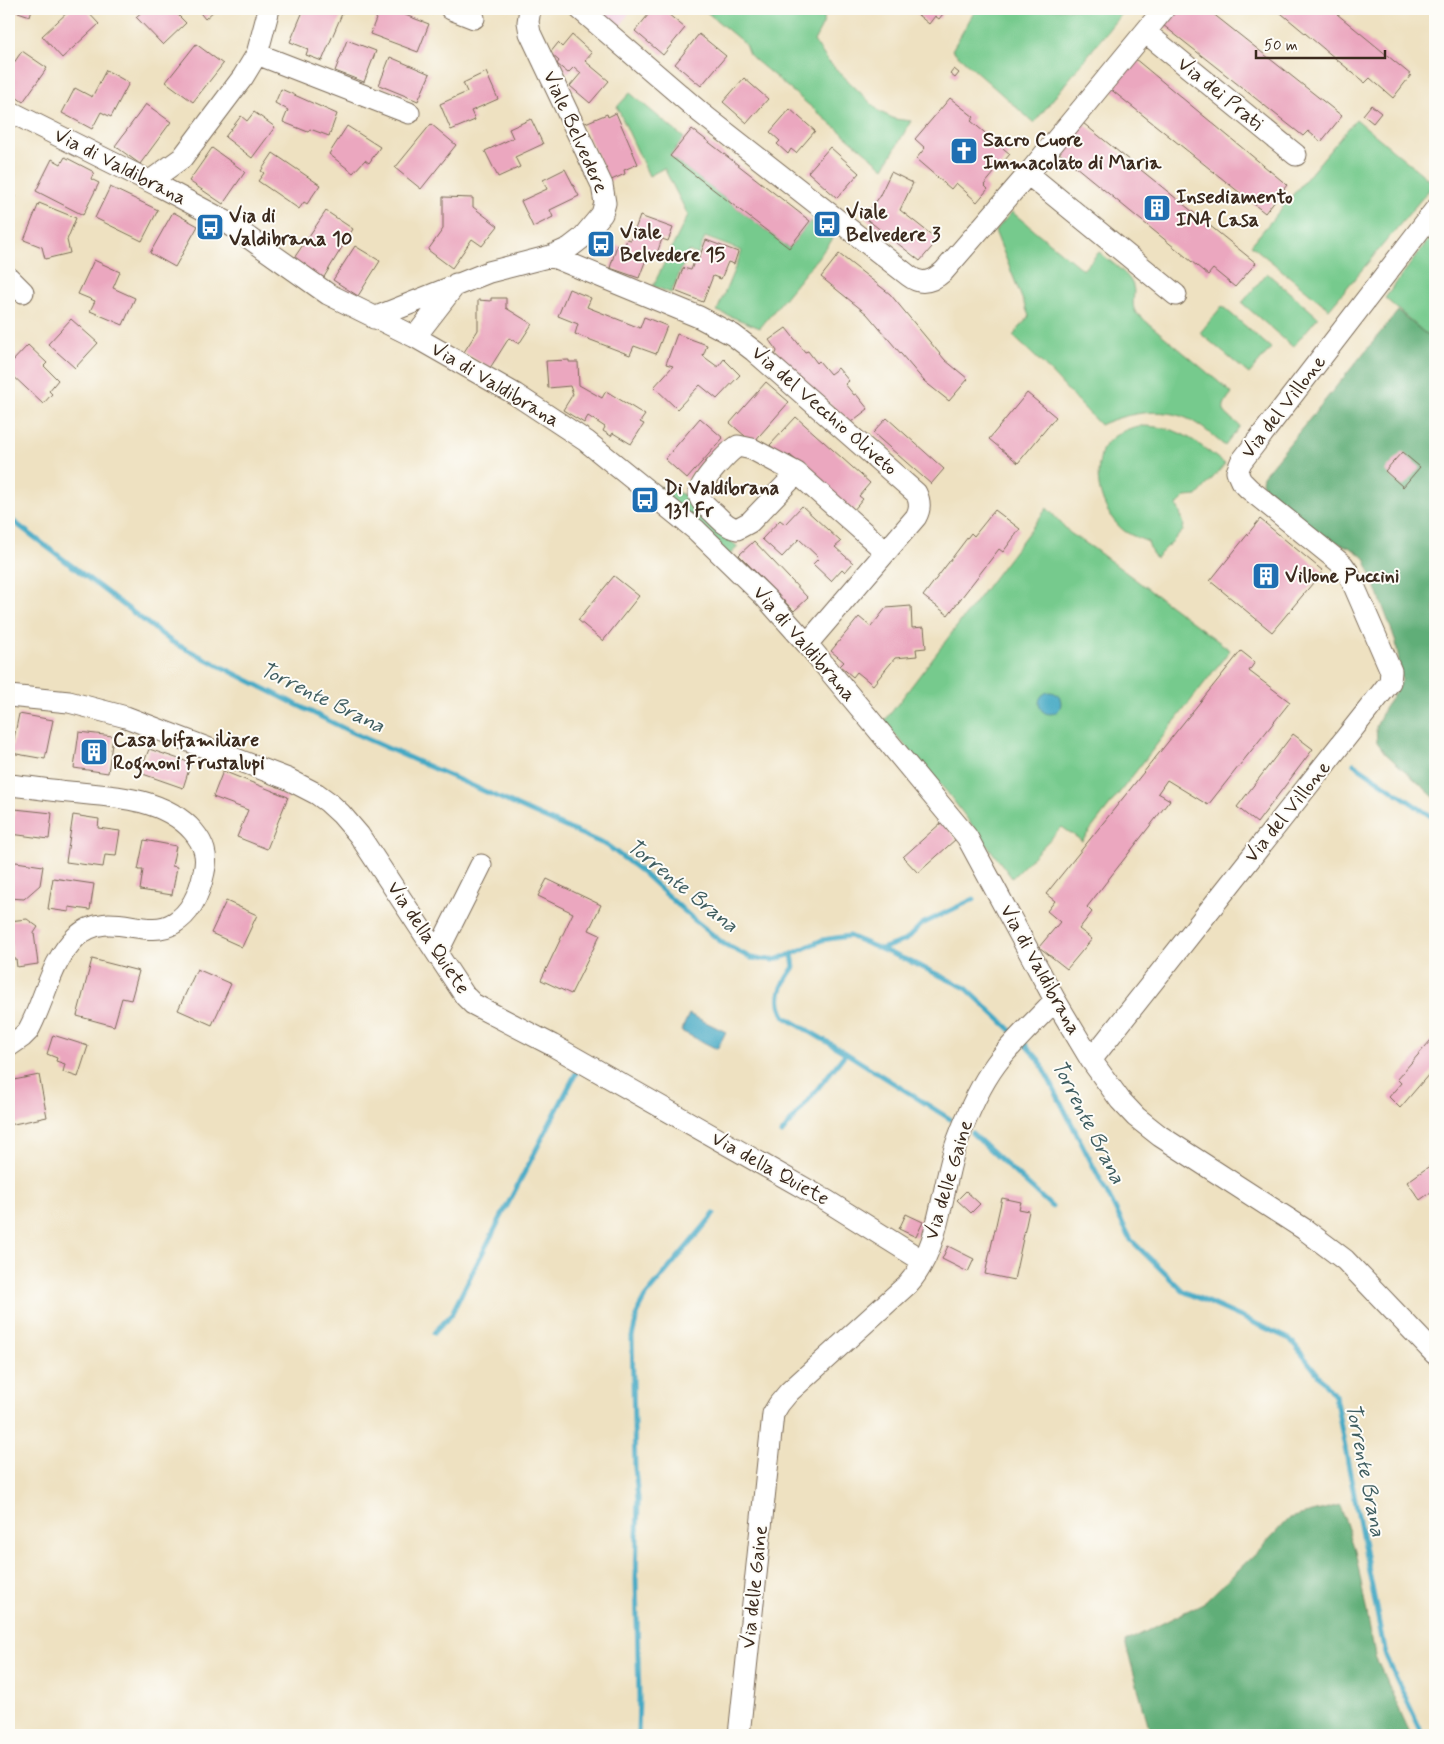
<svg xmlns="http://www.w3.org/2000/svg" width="1444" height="1744" font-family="Mynerve,sans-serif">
<rect width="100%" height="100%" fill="#fdfcf7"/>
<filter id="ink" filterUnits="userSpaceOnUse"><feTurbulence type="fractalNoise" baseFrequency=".02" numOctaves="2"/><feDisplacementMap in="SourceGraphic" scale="10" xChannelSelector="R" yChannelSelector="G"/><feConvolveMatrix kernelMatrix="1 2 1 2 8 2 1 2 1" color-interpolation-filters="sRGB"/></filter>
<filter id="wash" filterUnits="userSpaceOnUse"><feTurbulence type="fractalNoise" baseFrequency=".0096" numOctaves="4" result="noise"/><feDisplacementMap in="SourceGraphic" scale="20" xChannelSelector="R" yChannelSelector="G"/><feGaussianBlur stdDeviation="1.12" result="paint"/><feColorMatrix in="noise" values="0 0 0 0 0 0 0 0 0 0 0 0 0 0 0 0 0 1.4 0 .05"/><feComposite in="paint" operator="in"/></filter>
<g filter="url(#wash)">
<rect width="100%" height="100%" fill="#eee1c1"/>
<path fill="#f2cfe0" d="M589,9H632L617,31Z"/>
<path fill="#76ca8d" stroke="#587a56" d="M703,9H826L823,24L814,41L828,61L880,112L895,119L911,121L884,168L754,59L749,54L745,44Z
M976,9H1125L1034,123L952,50Z
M630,93L684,138L670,156L789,248L810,221L833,239L760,328L717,311L742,251L705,237L698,255L689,251L671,293L653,286L688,215L664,168L649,176L617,107Z
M1356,119L1434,184L1329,309L1251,245Z
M1012,212L1083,270L1099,252C1108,260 1131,275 1133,286C1136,295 1130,304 1136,313L1232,393C1217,411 1224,412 1240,426L1225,446C1216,439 1207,430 1197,424C1170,405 1128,412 1100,425L1043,364L1013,336L1029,316L995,231Z
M1435,231V342L1385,298Z
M1267,273L1318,317L1293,347L1242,303Z
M1222,306L1271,348L1249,374L1200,333Z
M1139,426C1181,426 1193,440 1225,464L1197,496L1185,497L1177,505L1184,524L1183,531L1156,558L1152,553L1148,542C1139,538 1131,536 1123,530C1103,513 1094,483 1100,459C1101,454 1102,448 1106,444C1115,434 1125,429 1139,426Z
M649,483L694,498L710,523L738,547L728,556Z
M1047,508L1070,533L1093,548L1230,650L1082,841L1062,827L1012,878L947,792L884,722Z"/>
<path fill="#60ae78" stroke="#4e6c4b" d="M1398,311L1435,342V798L1385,753L1377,742L1376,727L1384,709L1402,681L1396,642L1365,558L1351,548L1333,541L1314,529L1280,502L1263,486L1262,481L1263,476Z
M1340,1505L1355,1550L1375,1656L1411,1735H1147L1150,1731L1125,1642L1205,1602L1262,1547L1289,1518Z"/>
<path fill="#44a9c4" stroke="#406a71" d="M1039 703a11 11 0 1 1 22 0a11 11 0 1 1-22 0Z
M689,1014L726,1032L717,1049L681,1031Z"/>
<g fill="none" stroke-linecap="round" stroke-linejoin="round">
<path stroke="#44a9c4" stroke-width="5" d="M9,518L172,642L349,731L608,846L642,872L692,918L724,944L751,958L774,960L792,954L822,940L849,936L909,961L966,988L1015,1034
M1354,764L1435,819
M881,949L906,940L922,924L974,899
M792,954L794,967C783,982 773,998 785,1017L846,1053L950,1119
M1022,1041L1039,1060L1131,1240L1183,1291L1290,1339L1335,1396L1385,1654L1423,1735
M782,1133L846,1053
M972,1133L1052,1207
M434,1333L451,1315L471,1275L576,1073
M638,1735L639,1697L636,1579L638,1499L635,1468L632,1337L639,1308L645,1297L714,1214"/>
</g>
<g id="blocks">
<path fill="#eba7bf" d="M9,9H32L30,16Z
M71,9H85L99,24L62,58L42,36Z
M145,9H172L186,23L163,45L136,17Z
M197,9H216L205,19Z
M304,9H344L322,61L306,55L308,49L290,42Z
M380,9H389L429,24L418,52L370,34Z
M653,9H662L685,28L663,55L635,31Z
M913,9H944L946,10L939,19L935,16L929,24L912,10Z
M1177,9H1207L1342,116L1321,142L1308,131L1303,136L1163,25Z
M1276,9H1331L1411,75L1393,98L1370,78L1365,83Z
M699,34L726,56L701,86L675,64Z
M572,35L592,53L585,61L609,81L590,103L570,86L581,73L574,67L568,73L557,64L559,61L550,53L558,43L562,47Z
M347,40L376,51L364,82L335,71Z
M196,44L223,64L193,102L166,82Z
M22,51L47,68L23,102L9,92V70Z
M390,57L430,74L418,101L379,85Z
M1134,58L1287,185L1265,213L1109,88Z
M954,69L959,73L955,78L950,74Z
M106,70L129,83L111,117L101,112L92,129L62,113L75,88L92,97Z
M486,72L498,99L471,111L475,120L451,130L440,104L467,92L463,83Z
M744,78L768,99L747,123L723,102Z
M281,89L337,114L329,136L310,129L308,132L283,122L288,110L275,103Z
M950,98L974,117L971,121L1010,154L984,185L988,189L977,202L956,183L951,189L916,159L925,148L915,139Z
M146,104L171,122L140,164L115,146Z
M1371,105L1381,113L1373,123L1363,115Z
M790,109L815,131L796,153L791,149L788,154L777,144L780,141L770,132Z
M254,112L275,127L252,158L225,137L241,116L247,121Z
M616,113L638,164L624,170L625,174L609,181L583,124L607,114L608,117Z
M531,119L543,144L515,157L520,167L498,177L485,151L513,138L509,129Z
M1083,123L1256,263L1235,287L1213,269L1208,275L1059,153Z
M431,124L456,145L421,189L395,168Z
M347,126L380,147L369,163L365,160L353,173L329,154Z
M692,129L810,221L789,248L670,156Z
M830,147L859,173L837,198L808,172Z
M212,148L245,172L223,204L189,181Z
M273,153L320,185L307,204L304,202L299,209L258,181L264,173L261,171Z
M65,157L94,172L91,179L99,183L83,215L36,191L52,159L61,164Z
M565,169L579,196L550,210L553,217L533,227L521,201L547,189L543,180Z
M891,172L913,183L900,210L938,240L920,261L864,217L878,199Z
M110,187L158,210L142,241L95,218Z
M9,193L16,196L9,213Z
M443,197L473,198V207L498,226L482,246L472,239L452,268L428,250L443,229Z
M39,203L76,218L67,240L70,253L45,259L42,247L24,240Z
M326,211L353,229L321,282L292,261Z
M173,212L198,226L175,267L150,253Z
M640,216L673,228L668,241L662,239L656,256L648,254L639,278L610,268L617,245L624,248L627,239L631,240Z
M706,240L738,252L734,264L728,262L721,279L713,276L703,302L675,291L683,268L691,270L694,262L697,263Z
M355,246L380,261L358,296L333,280Z
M839,254L890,294L945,360L968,379L949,401L924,381L867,314L821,277Z
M94,260L120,272L113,288L135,298L123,325L90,311L95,301L78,294Z
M569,289L591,298L587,307L640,328L644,317L667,326L656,354L634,346L630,355L575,334L578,324L558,316Z
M491,298H506V308L532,324L519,344L509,338L490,368L464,352L478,330V300L491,301Z
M71,319L98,343L75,368L48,344Z
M786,328L805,352L808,351L817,363L819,361L830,374L838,368L849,381L845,384L854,395L856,394L868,409L851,422L775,356L777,351L769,340Z
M677,334L707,345L703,356L718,367L724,359L740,375L717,399L700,385L677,409L654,387L673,366L666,364Z
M28,345L47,363L44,366L58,380L49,391L52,394L43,404L9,372V365Z
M569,360V362H578L579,385L602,398L606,391L645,415L640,422L644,424L631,444L613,433L611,436L603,431L605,427L588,416L584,423L563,410L573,394L570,386L548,388L546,361Z
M766,382L789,402L753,443L730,423Z
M1027,393L1056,417L1018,463L989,439Z
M796,417L870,483L859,496L863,499L853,511L790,455L786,459L770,445Z
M700,418L723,438L687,479L665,459Z
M887,418L944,469L931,484L873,433Z
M1402,452L1420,467L1403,487L1385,471Z
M802,506L841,542L835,547L853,563L845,572L842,569L831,581L813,564L819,558L799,539L782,557L762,539L780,520L785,524Z
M995,510L1020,529L1003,552L999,549L948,615L923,596L971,533L974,536Z
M1260,519L1323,571L1272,632L1210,581Z
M754,541L808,598L794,611L739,555Z
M614,576L639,596L603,641L578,620Z
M911,606L912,628L924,627L926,648L916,649L917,656L895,658L873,685L857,672L853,677L840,666L844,662L831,651L859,617L871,627L886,608Z
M1241,651L1255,662L1249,671L1290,702L1208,805L1167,780L1158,793L1170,800L1087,907L1092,912L1079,929L1092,939L1067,969L1039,947L1060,922L1047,911L1055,901L1046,894Z
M19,714L53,720L45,759L11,753Z
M79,732L113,736L108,773L74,768Z
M1293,734L1313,749L1257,823L1237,807Z
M149,749L191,763L183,788L140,773Z
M223,771L288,797L267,849L237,837L248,810L213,797Z
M15,809L52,813L49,839L11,834Z
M73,815L99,819L98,828L120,831L116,856L105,855L103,867L66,862Z
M942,822L956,839L918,873L903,857Z
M144,840L176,846L172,866L177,867L172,895L140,890L143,870H138Z
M16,862L43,866L40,885L24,899L9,898V867Z
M53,878L94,884L90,910L69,907V912L48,909Z
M547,879L601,905L589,930L600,935L571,994L541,980L573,913L538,896Z
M226,901L257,915L242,947L211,933Z
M27,919L38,927L34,933L38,964L17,967L16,959H13L9,921Z
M92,959L139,971L131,1000L122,998L114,1026L77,1016Z
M197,969L231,984L212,1025L178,1010Z
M53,1035L88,1046L78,1077L63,1072L65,1064L56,1061L57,1058L47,1054Z
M1431,1040L1435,1044V1067L1400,1108L1389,1097L1401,1083L1397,1079Z
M39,1075L47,1117L9,1125V1081Z
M1431,1165L1435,1171V1189L1420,1200L1407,1182Z
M966,1191L980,1204L971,1213L957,1200Z
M1002,1198L1021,1202L1019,1209L1029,1211L1014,1280L985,1274Z
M906,1214L923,1222L916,1237L899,1229Z
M948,1246L974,1259L968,1272L942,1259Z
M368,1729L370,1735H350Z"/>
</g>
</g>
<g filter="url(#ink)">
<use href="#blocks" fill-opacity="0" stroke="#7a6a57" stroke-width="1"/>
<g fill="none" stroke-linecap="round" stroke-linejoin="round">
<defs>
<path id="minor" d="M451,9L474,18
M580,9L701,113L909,276C922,286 933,281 944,271L1028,174L1164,9
M1145,32L1296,155
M257,54L409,113
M9,111L161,187L225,221L328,294L415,337L515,394L586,441L696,530L766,598L807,644L967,837L1055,1000L1091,1060L1120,1100L1136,1117L1160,1136L1304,1229L1345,1260L1435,1354
M1028,174L1176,295
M150,181L182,158L243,77L257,54L269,9
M551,256L699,317L733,335L754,351L916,493C920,501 921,508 916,517L807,644
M9,278L23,292
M374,318L489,272L551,256L569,248L582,238L602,214L605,203L602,185L530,33L528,22L530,9
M415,337L456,284
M797,473L750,522L737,529C727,527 721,520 715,514C709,508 699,502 699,493C699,483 729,451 738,446L752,449L797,473L886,552
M9,696L69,702L126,717L288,779L317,794L328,802L341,814L359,835L465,996L473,1004L552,1045L827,1201L923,1261
M9,785C29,787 49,790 69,792C110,796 163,797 193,831C204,844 208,856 204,872C200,891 191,913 174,923C145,941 109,907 76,937C50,962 45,1001 28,1031L22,1037L9,1046
M437,953L481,865
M1091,1060L1390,682L1391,671L1348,572L1343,565L1249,489L1241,481L1237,472L1241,462L1435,210
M739,1735L773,1414L779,1404L789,1392L908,1284C941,1248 941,1187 957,1142C967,1115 979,1087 996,1064C1013,1041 1036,1021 1055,1000"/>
</defs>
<use href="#minor" stroke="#7a6a57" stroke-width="23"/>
<use href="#minor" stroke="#fff" stroke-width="21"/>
</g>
</g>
<defs>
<symbol id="church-square" viewBox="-11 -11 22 22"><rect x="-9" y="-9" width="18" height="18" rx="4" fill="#1f6fb2" stroke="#fdfcf7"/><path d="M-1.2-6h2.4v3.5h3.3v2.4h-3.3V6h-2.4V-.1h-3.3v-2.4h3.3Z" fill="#fff"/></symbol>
<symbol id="building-square" viewBox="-11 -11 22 22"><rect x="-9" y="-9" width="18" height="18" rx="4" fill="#1f6fb2" stroke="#fdfcf7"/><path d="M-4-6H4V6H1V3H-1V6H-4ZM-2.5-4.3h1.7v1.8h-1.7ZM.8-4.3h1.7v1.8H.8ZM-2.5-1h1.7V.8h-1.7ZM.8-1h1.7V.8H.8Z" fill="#fff"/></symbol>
<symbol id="bus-square" viewBox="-11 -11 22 22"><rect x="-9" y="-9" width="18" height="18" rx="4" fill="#1f6fb2" stroke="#fdfcf7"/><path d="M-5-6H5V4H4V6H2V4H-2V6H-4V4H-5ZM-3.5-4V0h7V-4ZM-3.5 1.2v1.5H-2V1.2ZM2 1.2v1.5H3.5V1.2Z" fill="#fff"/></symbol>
</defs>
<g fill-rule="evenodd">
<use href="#church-square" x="948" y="135" width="32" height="32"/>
<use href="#building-square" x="1141" y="192" width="32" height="32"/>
<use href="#bus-square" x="811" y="208" width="32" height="32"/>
<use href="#bus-square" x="194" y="211" width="32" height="32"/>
<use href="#bus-square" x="585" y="228" width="32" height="32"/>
<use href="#bus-square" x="629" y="484" width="32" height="32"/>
<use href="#building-square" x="1250" y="560" width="32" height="32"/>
<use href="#building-square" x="78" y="736" width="32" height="32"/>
</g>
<g text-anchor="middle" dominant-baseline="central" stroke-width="4" stroke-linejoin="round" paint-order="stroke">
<g font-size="20" fill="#3b2a1e" stroke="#fdfcf7">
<text transform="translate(1220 94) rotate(39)">Via dei Prati</text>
<text transform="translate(575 132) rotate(66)">Viale Belvedere</text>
<text transform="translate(120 167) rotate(27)">Via di Valdibrana</text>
<text transform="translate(495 385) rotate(31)">Via di Valdibrana</text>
<text transform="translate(1284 407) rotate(-52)">Via del Villone</text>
<text transform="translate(824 411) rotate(41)">Via del Vecchio Oliveto</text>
<text transform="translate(804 644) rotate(49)">Via di Valdibrana</text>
<text transform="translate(1288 812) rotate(-51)">Via del Villone</text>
<text transform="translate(428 938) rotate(56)">Via della Quiete</text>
<text transform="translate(1040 970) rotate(61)">Via di Valdibrana</text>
<text transform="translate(770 1169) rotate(29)">Via della Quiete</text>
<text transform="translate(949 1180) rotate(-73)">Via delle Gaine</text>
<text transform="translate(755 1587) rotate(-84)">Via delle Gaine</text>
</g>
<g font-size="20" font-weight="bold" fill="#3b2a1e" stroke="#fdfcf7" text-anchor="start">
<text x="983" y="140">Sacro Cuore<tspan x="983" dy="23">Immacolato di Maria</tspan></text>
<text x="1176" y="197">Insediamento<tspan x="1176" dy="23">INA Casa</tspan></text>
<text x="846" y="212">Viale<tspan x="846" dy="23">Belvedere 3</tspan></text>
<text x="229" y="216">Via di<tspan x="229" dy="23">Valdibrana 10</tspan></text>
<text x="620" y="232">Viale<tspan x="620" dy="23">Belvedere 15</tspan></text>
<text x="664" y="488">Di Valdibrana<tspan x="664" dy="23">131 Fr</tspan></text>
<text x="1285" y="576">Villone Puccini</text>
<text x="113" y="740">Casa bifamiliare<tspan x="113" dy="23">Rognoni Frustalupi</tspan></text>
</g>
<g font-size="21" font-style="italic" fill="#3f5d60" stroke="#fdfcf7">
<text transform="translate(322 698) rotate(26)">Torrente Brana</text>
<text transform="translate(682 886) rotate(39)">Torrente Brana</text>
<text transform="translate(1088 1122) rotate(63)">Torrente Brana</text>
<text transform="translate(1365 1470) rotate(79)">Torrente Brana</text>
</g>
</g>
<rect width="1444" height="1744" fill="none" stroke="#fdfcf7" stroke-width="30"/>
<path d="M1256 50v8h129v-8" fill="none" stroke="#3b2a1e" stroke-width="2.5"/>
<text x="1264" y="50" font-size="15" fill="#3b2a1e" stroke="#fdfcf7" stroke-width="4" paint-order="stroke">50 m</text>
</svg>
